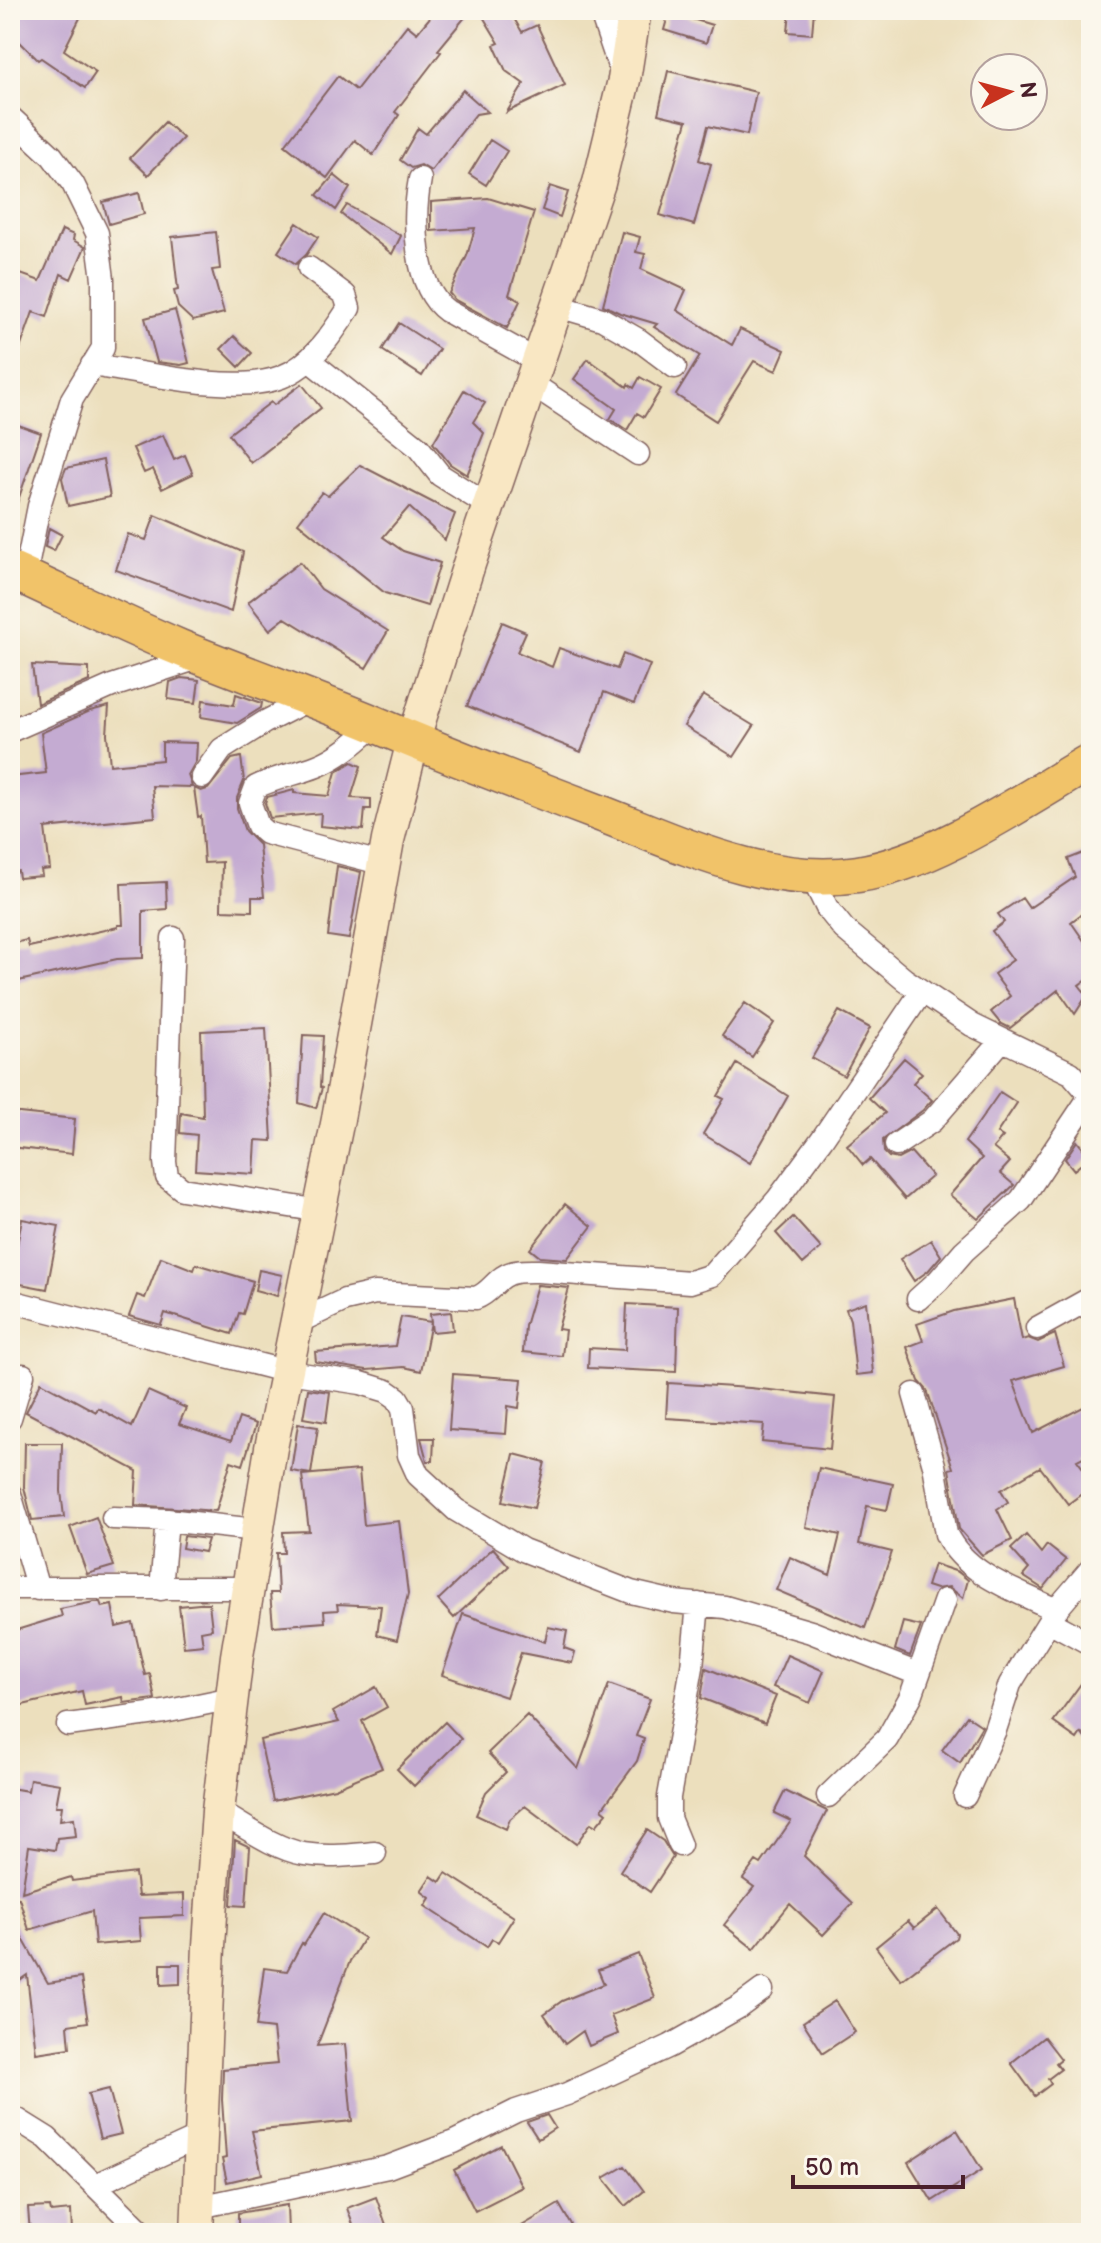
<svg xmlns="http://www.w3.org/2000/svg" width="1101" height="2243" font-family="'Balsamiq Sans',sans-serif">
<rect width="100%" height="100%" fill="#fbf7ec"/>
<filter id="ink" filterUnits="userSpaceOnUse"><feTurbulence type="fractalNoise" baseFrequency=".0125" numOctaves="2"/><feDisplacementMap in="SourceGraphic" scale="16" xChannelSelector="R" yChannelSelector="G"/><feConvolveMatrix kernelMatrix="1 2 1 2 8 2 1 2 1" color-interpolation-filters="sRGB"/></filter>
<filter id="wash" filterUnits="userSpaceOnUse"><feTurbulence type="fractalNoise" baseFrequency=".006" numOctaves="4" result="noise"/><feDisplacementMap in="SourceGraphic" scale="32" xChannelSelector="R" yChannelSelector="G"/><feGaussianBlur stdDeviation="1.8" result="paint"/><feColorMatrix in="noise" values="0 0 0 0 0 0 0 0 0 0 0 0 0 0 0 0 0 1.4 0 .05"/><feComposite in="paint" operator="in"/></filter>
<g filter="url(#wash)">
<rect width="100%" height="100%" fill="#ecdfbd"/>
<g id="blocks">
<path fill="#c4abd2" d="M10,10H84L64,50L96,72L85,88L41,58L38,60L16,38L10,30Z
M436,10H471L438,50L441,52L395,112L399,115L373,155L355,140L327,178L285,145L338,76L356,90L407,25L417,33Z
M479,10H509L522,32L537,25L565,85L507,112L524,84L506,71L494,45L499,43Z
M790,10H814L812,34L788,32Z
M669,12L712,25L706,43L664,30Z
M668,71L756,92L747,135L708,126L699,160L711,164L694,225L660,215L687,121L658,114Z
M463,90L488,112L476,114L431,171L421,165L411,168L400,160L418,128L426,134Z
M165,122L183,138L148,175L130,158Z
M490,140L507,151L486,185L469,174Z
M334,175L350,188L336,210L317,195Z
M550,186L568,192L560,217L542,210Z
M139,193L144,214L109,224L103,202Z
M488,198L534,212L509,295L520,301L507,328L455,300L449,293L467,256L475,228L431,231V202Z
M347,205L401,236L392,254L341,214Z
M297,223L318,237L306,255L296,264L278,252Z
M62,230L74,235L73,240L85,247L71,279L61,274L47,317L33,312L12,371L10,370V288L15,272L40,281Z
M216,232L220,269L212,270L224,313L193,321L178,307L174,291L178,290L172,237Z
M622,232L640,237L636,252L645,254L641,269L686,290L677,310L732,345L740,329L785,350L776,371L754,361L716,421L676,395L700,356L654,327L657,324L620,313L603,305Z
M175,310L189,363L181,365L157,362L145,318Z
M399,323L439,349L422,376L382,350Z
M234,336L252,353L239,367L221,349Z
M588,359L627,387L628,384L634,388L640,377L661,389L644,417L637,413L627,430L610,419L616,409L574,379Z
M302,384L321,408L251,463L229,434L271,402L274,405Z
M464,390L485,403L473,422L484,433L467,475L450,464L433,443Z
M10,422L41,433L13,515H10Z
M163,435L174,460L185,455L193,474L162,489L153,469L144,473L133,448Z
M103,460L110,497L68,506L62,478L66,468Z
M360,465L455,514L445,540L409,507L383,537L403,551L440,563L427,606L385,593L298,523L322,492L328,496Z
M155,515L243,552L231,612L116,570L128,534L146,540Z
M49,528L62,535L54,551L45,547Z
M300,562L321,589L388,631L366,668L285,618L270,630L248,602Z
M502,622L526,632L517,652L552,667L559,648L617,669L623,654L650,665L634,704L604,692L581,752L467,706Z
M32,665L89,668V681L37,704Z
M181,678L199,680L196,703L168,699L170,682Z
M236,694L262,703L261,708L237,723L201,717L203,700L234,705Z
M703,695L754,726L734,757L684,726Z
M109,706L107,734L110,765L162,760V742L197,743L196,761L188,775L192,787L152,786L155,817L45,828L50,869L41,870L42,876L19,878L18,871L10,872V831L14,830L10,777L46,773L41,733L90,711Z
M241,757L244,781L237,798V808L245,831L259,845L264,897H252V911L221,910L222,862L204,863L201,816L198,817L194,788L201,791L208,789L232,759Z
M352,762L361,766L351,798L371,799V809H365L363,830L320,826L321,813L270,818L265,803L267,797L294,790V793L329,796L336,772Z
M1091,850V916L1087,910L1071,922L1091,951V976L1079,985L1087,995L1075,1014L1058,990L1010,1028L1000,1023L991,1012L1010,996L994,974L1013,960L992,931L1004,922L998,914L1022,898L1029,908L1075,877L1068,859Z
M337,866L361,872L349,939L328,936Z
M166,882L167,909L143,911V958L117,959L14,982L10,966V944L27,940L29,947L118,927V925H123L121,884Z
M745,1003L774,1023L752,1057L722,1036Z
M839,1011L870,1028L844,1076L812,1058Z
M266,1028L272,1141L256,1140L254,1174L195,1170L197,1135L180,1133L181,1113L203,1117L201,1031Z
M303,1035L323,1036L320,1087L322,1088L316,1108L299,1103Z
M904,1058L922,1073L913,1083L932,1100L923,1110L883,1140L884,1152L889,1157L898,1159L911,1152L932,1176L905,1199L870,1159L863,1165L847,1145L885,1113L869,1098Z
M737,1064L788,1096L750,1163L703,1134L724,1099L718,1096Z
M1000,1092L1017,1103L997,1133L1003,1137L993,1148L1010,1162L1000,1173L1014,1185L978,1219L950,1195L982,1158L965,1142Z
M10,1112L75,1119L72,1154L10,1147Z
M1077,1141L1090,1157L1074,1170L1065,1159Z
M565,1204L592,1226L567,1259L540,1257L530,1249Z
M793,1217L821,1248L803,1264L776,1233Z
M22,1219L59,1226L47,1289L10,1282Z
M931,1240L941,1256L928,1271L914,1281L900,1259Z
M161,1257L194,1270L196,1264L253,1281L243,1314L239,1313L232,1334L165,1313L161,1325L129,1316L137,1295L145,1298Z
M259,1270L282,1275L277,1296L255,1290Z
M537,1285L569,1288L558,1329L565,1330L562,1356L523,1352L525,1326Z
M1014,1299L1022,1340L1028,1338L1038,1342L1055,1334L1064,1366L1013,1381L1033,1433L1083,1407L1091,1423V1453L1077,1460L1091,1479V1487L1068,1504L1040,1467L1001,1490L1008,1502L997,1509L1012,1540L982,1555L959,1529L949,1469L953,1468L927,1390L919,1381L907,1347L923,1341L917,1324L954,1311Z
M866,1302L873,1373L856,1375L850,1320L846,1309Z
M627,1304L678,1307L676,1372L588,1368L589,1348L625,1350Z
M451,1312L453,1330L432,1332L430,1314Z
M401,1317L431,1322L421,1371L404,1367L367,1370L316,1362L315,1352L395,1346Z
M453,1374L522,1379L519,1408L508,1406L506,1434L449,1430Z
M41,1382L96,1412L98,1408L132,1427L148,1391L186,1408L179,1424L231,1441L239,1418L256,1424L243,1465L231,1461L216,1511L135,1505L137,1471L26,1412Z
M668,1383L750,1388L835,1397L830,1449L762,1442L764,1424L666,1418Z
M308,1389L330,1392L326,1422L303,1418Z
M298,1424L318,1427L311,1474L291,1471Z
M421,1438H434L433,1461H427Z
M25,1443H62L61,1491L64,1517L32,1520L24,1487Z
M514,1454L545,1462L534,1508L503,1501Z
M819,1468L893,1484L887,1510L867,1506L859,1544L892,1552L865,1628L776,1590L790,1557L830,1575L840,1535L806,1527Z
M359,1470L364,1525L399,1521L408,1594L397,1640L377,1635L381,1606L337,1604L338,1610L324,1611L325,1622L273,1626L270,1593H278L276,1553H284L283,1532L309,1531L302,1475Z
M96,1517L114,1566L87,1574L70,1527Z
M1026,1535L1041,1553L1047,1545L1066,1560L1043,1589L1023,1576L1029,1569L1011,1549Z
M184,1536L208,1539L204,1552L182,1548Z
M493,1548L509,1566L454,1618L438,1600Z
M934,1564L958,1572L968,1580L963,1598L949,1587L936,1589L927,1586Z
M94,1602H100L102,1607L112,1605L116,1627L133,1623L145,1675L150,1674L155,1699L124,1703L123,1697L85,1705L82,1691L10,1708V1632L62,1616L60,1609Z
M209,1603L212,1629L201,1631L203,1645L184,1647L179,1606Z
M463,1614L545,1642L548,1627L567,1631L564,1648L575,1652L572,1663L521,1653L506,1697L442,1675Z
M903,1622L921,1626L910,1656L895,1650Z
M787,1655L824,1671L810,1703L773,1687Z
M706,1668L776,1696L765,1723L701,1698Z
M1091,1670V1746L1081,1733L1077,1739L1053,1722Z
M609,1684L650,1699L636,1736L644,1739L637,1761L602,1809L607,1813L596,1826L591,1823L576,1844L525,1806L510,1819L506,1829L476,1815L486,1792L506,1772L488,1753L527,1715L578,1769Z
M376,1687L387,1707L362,1721L382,1768L335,1788L273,1801L260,1740L339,1722L333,1712Z
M967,1716L982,1726L960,1763L942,1750Z
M445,1722L461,1739L414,1786L397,1769Z
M30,1779L60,1784L56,1806H62L60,1820L74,1818L76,1836L57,1838L55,1850L29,1846L22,1892L71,1877L72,1881L135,1873L138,1896L184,1894V1916L139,1918L141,1941L95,1945L92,1911L29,1930L19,1898L10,1897V1788L28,1791Z
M785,1791L827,1811L804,1856L853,1903L823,1935L790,1904L754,1949L724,1925L754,1887L743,1879L756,1861L761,1864L791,1821L774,1813Z
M647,1830L663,1841L673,1857L650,1892L620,1871Z
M235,1840L250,1847L246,1906L231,1905Z
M446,1873L514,1917L498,1942L492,1939L487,1947L425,1906L430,1898L421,1891L431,1876L440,1882Z
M938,1909L957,1934L956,1938L901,1980L876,1947L908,1921L914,1928Z
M324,1913L364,1938L350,1961L317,2046L345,2044L352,2121L252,2131L262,2174L227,2182L222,2159L226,2158L222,2100L223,2069L277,2064L273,2029L256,2027L264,1968L287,1971L302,1943L304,1945Z
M10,1916L48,1983L81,1978L88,2022L68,2025L70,2048L36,2053L27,1975L10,1987Z
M638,1954L655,1998L611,2015L618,2034L589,2046L583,2031L565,2044L544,2014L562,2001L604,1984L598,1970Z
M161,1964H180V1984L161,1985Z
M835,2001L855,2032L823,2053L803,2022Z
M1044,2037L1061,2059L1056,2063L1061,2069L1048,2079L1051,2084L1035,2096L1011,2063Z
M109,2089L121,2134L100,2139L88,2094Z
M547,2115L555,2128L538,2139L527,2122Z
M957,2130L982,2170L932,2201L908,2162Z
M501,2145L522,2187L475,2211L454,2170Z
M625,2166L644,2191L626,2206L604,2178Z
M376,2197L389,2233H356L347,2208Z
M559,2204L576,2233H510Z
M287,2205L288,2233H238V2213Z
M50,2207L51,2212L71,2210L72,2233H30L28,2208Z"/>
</g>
</g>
<g filter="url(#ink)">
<use href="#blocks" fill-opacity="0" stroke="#83625e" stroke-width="2"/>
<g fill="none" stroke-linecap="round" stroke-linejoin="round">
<defs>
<path id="street" d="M600,10L622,75
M10,117L52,156L73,184L97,233L103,279V348L72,399L39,506L25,577
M420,179C413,216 413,287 447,311L539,362
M558,306L602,319L639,340L675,367
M309,360L418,447L440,475L489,506
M92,365C142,372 235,395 281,377C311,366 333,333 349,308L345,295L309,268
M532,384L638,454
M375,725C358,740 340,757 317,766C297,774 276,777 256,787L250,803L258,826L266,833L384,864
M10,731L112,686L201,657
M202,777L222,749L265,722L310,699
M812,877L827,908L844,929L905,980L972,1025L1071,1073L1091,1096
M173,938L165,1162L167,1177L182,1189L321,1211
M896,1145L932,1121L1002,1040
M918,1299L938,1281L964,1251L1021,1200L1091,1095
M10,1301L288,1372L361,1383L387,1391L397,1398L403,1408L409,1455L418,1475L456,1510L523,1550L631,1592L674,1602L725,1607L811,1632L918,1674
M298,1322L345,1300L375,1293L476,1298C488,1294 493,1284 503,1277C513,1270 526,1271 538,1271L690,1282L712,1275L778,1199L822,1139L922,991
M1037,1328L1091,1298
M914,1394L934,1465L946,1534C966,1575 1017,1591 1056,1610
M10,1418L23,1375
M10,1494L38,1589
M113,1518L167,1520L256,1530
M10,1588H246
M161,1589L167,1520
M1049,1621L1091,1644
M68,1725L164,1712L232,1698
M828,1796L887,1739L911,1696L945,1600
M965,1796L995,1730L1010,1684L1056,1610L1091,1569
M218,1811C244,1826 275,1849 304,1854C328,1858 351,1855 375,1853
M680,1845L669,1818V1797L692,1667L698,1604
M10,2115L47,2138L143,2233
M95,2185L201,2136
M199,2207L388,2167L454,2142L516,2111L567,2094L670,2046L739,2007L762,1990"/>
<path id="secondary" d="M197,2233L209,1946L218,1811L237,1656L271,1448L338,1119L388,840L413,741L470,561L599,183L624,80L635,10"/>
<path id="primary" d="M10,570C66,596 123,624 180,648C246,675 312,698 377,725C450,756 523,784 597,812C678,843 769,888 858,874C935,862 1024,800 1091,761"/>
</defs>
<use href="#street" stroke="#83625e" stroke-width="25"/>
<use href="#secondary" stroke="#83625e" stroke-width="35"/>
<use href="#primary" stroke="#83625e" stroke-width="39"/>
<use href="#street" stroke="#fff" stroke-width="22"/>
<use href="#secondary" stroke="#f9e7c3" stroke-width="32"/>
<use href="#primary" stroke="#f1c369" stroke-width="36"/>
</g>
</g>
<rect width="1101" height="2243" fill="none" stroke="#fbf7ec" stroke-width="40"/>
<g transform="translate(1009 92) rotate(84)"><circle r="38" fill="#fbf7ec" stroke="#b4a19f" stroke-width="2"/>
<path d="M0-6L14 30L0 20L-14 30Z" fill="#c8321e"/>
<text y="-12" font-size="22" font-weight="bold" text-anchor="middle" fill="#4a1f2b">N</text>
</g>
<path d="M793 2175v12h170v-12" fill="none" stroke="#4a1f2b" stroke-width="4"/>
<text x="805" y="2175" font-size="24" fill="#4a1f2b" stroke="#fbf7ec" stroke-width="6" paint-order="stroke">50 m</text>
</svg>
